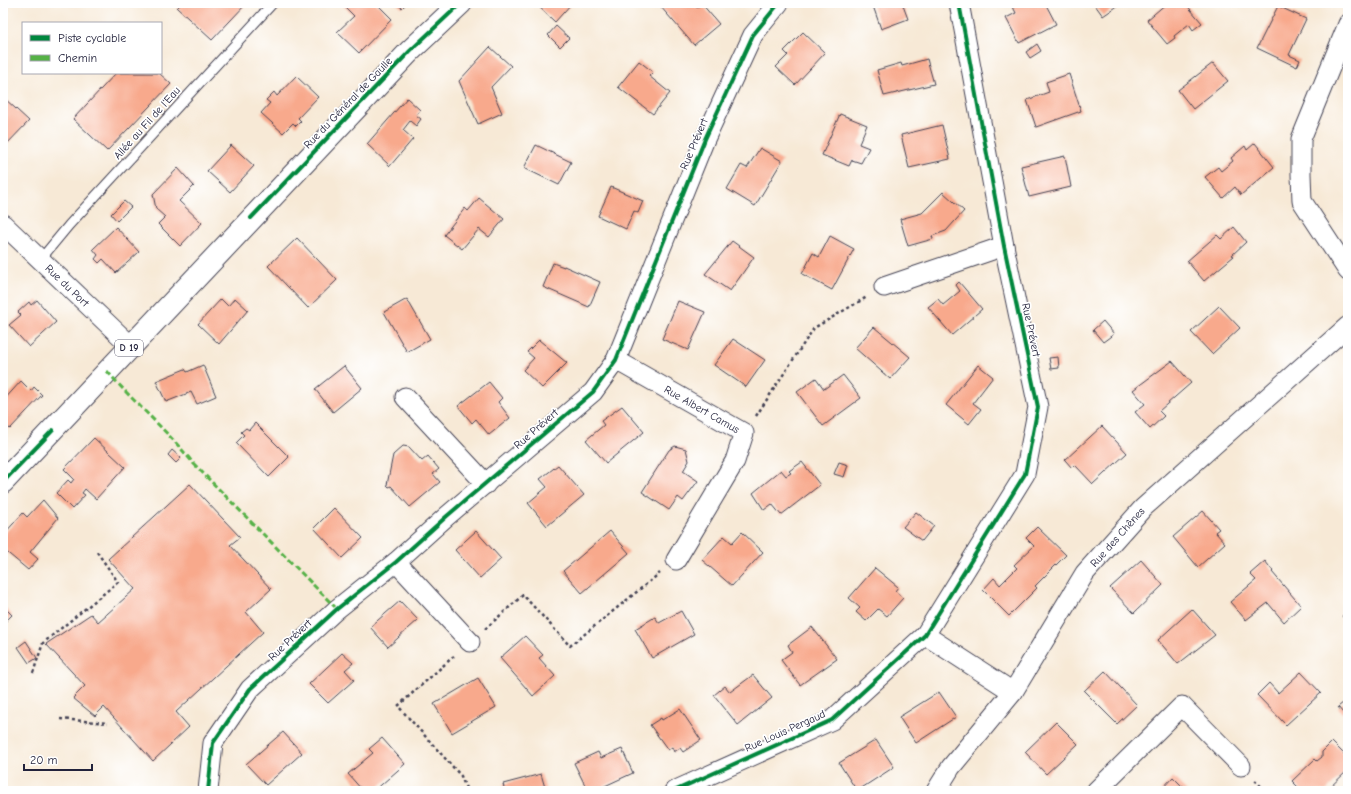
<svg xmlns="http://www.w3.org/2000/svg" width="1351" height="794" font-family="'Comic Neue',sans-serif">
<rect width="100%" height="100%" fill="#fff"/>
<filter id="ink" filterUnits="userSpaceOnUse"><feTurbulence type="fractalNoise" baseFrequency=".025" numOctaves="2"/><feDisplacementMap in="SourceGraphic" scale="8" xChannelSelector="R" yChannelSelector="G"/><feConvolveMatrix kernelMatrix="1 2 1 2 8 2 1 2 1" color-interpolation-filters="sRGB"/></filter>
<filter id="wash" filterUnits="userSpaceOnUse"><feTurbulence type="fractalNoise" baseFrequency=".012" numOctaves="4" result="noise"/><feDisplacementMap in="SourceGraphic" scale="16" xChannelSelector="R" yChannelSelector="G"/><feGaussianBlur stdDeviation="0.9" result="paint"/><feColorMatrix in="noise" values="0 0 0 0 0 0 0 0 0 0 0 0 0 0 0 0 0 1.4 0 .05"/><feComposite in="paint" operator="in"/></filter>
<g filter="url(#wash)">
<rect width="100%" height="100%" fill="#f7e9d6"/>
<g id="blocks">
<path fill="#f8a98c" d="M182,3H247L212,40L177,8Z
M345,3H376L392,19L359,53L337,32L354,16L343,5Z
M396,3H407L402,8Z
M535,3H572L555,22Z
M664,3H693L697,8L701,3L719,24L694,45L660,6Z
M872,3H902L908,19L881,29Z
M1011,3H1045L1056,24L1019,43L1006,18L1016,13Z
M1097,3H1122L1103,16L1095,5Z
M1167,3H1185L1202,23L1193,30L1189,24L1174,36L1175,38L1167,44L1147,20Z
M1278,6L1306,19L1289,55L1300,60L1297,67L1257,48Z
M556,26L569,38L560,47L548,35Z
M803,32L825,53L795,85L776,67L788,55L784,51Z
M1037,44L1041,51L1030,58L1026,52Z
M490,47L511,66L491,87L502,113L478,124L459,81Z
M927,59L934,84L884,96L877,70L901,63L902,66Z
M639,61L653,72L649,76L670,93L653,114L618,87Z
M1213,63L1228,81L1193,109L1178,90Z
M116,73H159L171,84L107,151L73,119Z
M1069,74L1081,111L1036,127L1027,100L1049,92L1046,82Z
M296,76L318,97L298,118L301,121L296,126L293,123L283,133L261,113L270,103L266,100L274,92L277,96Z
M3,97L29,121L3,148Z
M407,98L420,110L416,115L421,119L416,126L410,121L403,130L413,139L390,166L367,144Z
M840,114L867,125L859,144L869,148L861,163L852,160L849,166L822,155Z
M942,125L950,159L909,168L901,135Z
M1255,143L1274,167L1241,195L1235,187L1223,198L1205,177L1218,167L1221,171L1233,161L1231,158L1245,146L1247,150Z
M231,145L254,166L230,192L207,171Z
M536,145L571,162L559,185L524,168Z
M760,148L782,161L755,206L727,189L741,165L747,168Z
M1065,156L1071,187L1029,197L1021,166Z
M178,168L194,186L179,201L202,223L180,246L158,224L165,217L156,209L153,194Z
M611,187L643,201L638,213L634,211L626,229L598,216Z
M943,192L964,211L946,231L932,236L933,239L908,246L900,219L922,213Z
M479,198L504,219L489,237L479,229L462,249L444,235L465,208L468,211Z
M124,201L131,207L117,221L111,214Z
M116,227L139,252L116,273L103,259L99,263L95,259L98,255L93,249Z
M1234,227L1246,242L1232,255L1234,256L1204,281L1187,261L1217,235L1221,239Z
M830,236L854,249L832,290L802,274L813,253L819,257Z
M297,238L337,280L308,308L268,266Z
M732,241L754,257L730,291L705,274Z
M553,263L564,267V266L600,282L589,307L543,287Z
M959,282L982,309L952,335L928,307L938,299L943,305L960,291L956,285Z
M235,298L248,310L219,344L198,324L221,299L228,306Z
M407,299L430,339L407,352L384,312Z
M37,300L56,322L29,347L9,325L21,315L18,312L29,302L31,305Z
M678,301L705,312L688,350L662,339Z
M1219,306L1240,328L1212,354L1191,332Z
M1103,321L1114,334L1103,342L1093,330Z
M874,327L910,357L890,379L855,348Z
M733,339L765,360L746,387L714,365Z
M539,340L567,363L542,388L523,370L534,358L527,352Z
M1058,357L1059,368L1051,369L1049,358Z
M1172,361L1191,383L1159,411L1164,416L1150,429L1135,412L1145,404L1133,390Z
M203,365L216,396L197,404L191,392L166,402L156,381L185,369L187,372Z
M978,365L993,377L973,403L981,409L969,424L946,405Z
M344,366L362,388L333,412L315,389Z
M843,375L861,398L823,426L797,392L816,378L824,389Z
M21,381L31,391L34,387L42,395L10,429L4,423L3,424V401Z
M489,382L502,398L498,402L510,418L489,435L476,419L472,423L458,406Z
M622,406L644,432L606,463L586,440L604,425L601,421Z
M255,423L289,457L269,477L236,443L244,435L241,432L246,428L249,430Z
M1102,426L1127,453L1093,484L1075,465L1072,468L1065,460Z
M94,438L125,467L96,499L85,489L82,493L85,495L72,509L56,493L68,480L71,483L74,479L64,469Z
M403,446L409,447L422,461L428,456L439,469L433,474L440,482L410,507L391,486L389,487L387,485L393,455Z
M675,446L686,449L689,461L683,471L698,481L683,501L678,497L669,510L642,492L669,450Z
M172,450L181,458L176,463L168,455Z
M802,462L820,485L781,515L772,504L764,510L753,493L781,470L786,476L791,473L789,471Z
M839,462L848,465L844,477L834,474Z
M558,465L584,495L547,526L528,503L547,487L540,479Z
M190,484L240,537L230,545L271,589L246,612L263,632L176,712L189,727L153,761L104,707L95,716L73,698L85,686L46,644L91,614L98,622L135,589L108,559Z
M43,500L58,518L30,552L38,559L28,570L3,549V535L23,513L27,517Z
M334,508L363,538L342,558L314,528Z
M1203,511L1219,529L1215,532L1225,543L1198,567L1173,537Z
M916,512L934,526L922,541L903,527Z
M1037,527L1066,555L1035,586L1037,588L1009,616L983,590L994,578L1000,585L1017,568L1014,565L1034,546L1026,538Z
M476,531L501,559L480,578L455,550Z
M610,531L629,553L582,593L563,571Z
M742,532L763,552L732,586L702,560L724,536L732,543Z
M1141,560L1163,585L1134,613L1110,588Z
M1265,561L1273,571L1272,572L1301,606L1284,622L1268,603L1246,620L1230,602L1256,580L1250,574Z
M875,568L898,587L895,591L903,598L887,616L878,609L866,621L856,612L860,608L849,598Z
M400,601L418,620L388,647L370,627Z
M3,606L12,615L3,624Z
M1192,609L1215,635L1178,664L1158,640Z
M681,611L694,634L652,658L635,629L655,617L659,623Z
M1348,611V623L1342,616Z
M812,627L837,659L800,685L781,660L792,652L788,645Z
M525,636L543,655L539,658L555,676L533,696L500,658Z
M26,641L37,658L29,663L18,647Z
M342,653L353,663L345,670L354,680L328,703L309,684Z
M1105,671L1137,705L1117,724L1084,691Z
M1301,672L1321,693L1286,725L1257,695L1269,683L1278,693Z
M753,675L772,698L738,725L714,695L725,686L730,692Z
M478,678L496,707L452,733L434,704Z
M939,692L956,717L916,743L899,717Z
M1344,702L1348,708L1343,713L1338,707Z
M680,709L701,740L683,752L680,748L674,752L672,747L668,750L650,725L661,718L662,720Z
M1056,722L1078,744L1046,774L1025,752Z
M283,732L302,753L266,785L246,764Z
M382,738L405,764L374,791H363L348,774L373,753L369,749Z
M876,740L894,767L857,791L839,763Z
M1332,742L1348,758V770L1326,791H1302L1292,781L1315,759L1317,761L1322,757V752Z
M622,749L633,773L594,791H588L574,763L598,752L601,758Z
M541,774L546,791H505L503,784Z
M1173,777L1187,791H1160Z"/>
</g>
</g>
<g filter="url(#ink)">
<use href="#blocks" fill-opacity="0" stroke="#424052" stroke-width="1"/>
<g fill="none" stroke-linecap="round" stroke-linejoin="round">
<defs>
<path id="lane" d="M40,260L69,225L273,3"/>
<g id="street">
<path d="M1348,24L1301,139V174L1302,201L1348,271"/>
<path id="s1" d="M3,224L131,346"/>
<path d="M884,287L1004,246"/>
<path id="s2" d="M616,360L744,433L735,461L676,560"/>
<path d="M405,397L486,484"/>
<path d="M396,562L470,642"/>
<path d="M925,635L1013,692"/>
<path d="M208,791L213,743L250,689L337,609L396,562L447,516L593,392L616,360L705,139L753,35L779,3"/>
<path d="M674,791L832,720L925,635L1025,474L1038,407L1004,246L959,3"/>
<path id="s3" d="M936,791L951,767L1013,692L1085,573L1143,508L1348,326"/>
<path d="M1096,791L1182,706L1241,766"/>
</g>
<path id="primary" d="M3,482L410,51L461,3"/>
</defs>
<use href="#lane" stroke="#424052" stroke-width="11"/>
<use href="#street" stroke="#424052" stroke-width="21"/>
<use href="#primary" stroke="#424052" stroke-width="24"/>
<path stroke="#424052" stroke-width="2.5" stroke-dasharray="3 3" stroke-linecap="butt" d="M756,416L814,328L867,297
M485,629L523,595L570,646L660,573
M454,656L398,706L461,776L467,791
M33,673L43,643L118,582L97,552
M60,719L108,723
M1255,780L1265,791"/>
<use href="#lane" stroke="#fff" stroke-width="9"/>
<use href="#street" stroke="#fff" stroke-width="19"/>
<use href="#primary" stroke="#fff" stroke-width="22"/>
<path stroke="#55b146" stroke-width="3" stroke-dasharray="6 3" stroke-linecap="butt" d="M107,371C134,403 167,430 193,463L337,609"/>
<defs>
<path id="cycleway" d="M251,218L410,51L461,3
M3,482L53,430
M208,791L213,743L250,689L337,609L396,562L447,516L593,392L616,360L705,139L753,35L779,3
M674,791L832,720L925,635L1025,474L1038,407L1004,246L959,3"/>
</defs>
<use href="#cycleway" stroke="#fff" stroke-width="6"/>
<use href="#cycleway" stroke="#00873e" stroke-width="4"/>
</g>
</g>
<g text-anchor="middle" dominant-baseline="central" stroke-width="3.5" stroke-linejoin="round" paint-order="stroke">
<rect fill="#fff" stroke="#646476" stroke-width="1" x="115" y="340" width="28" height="16" rx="3"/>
<g font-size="10" font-weight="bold" fill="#22223b">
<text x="129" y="348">D 19</text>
</g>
<g font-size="11" fill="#22223b" stroke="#fff">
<text transform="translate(348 103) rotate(-46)">Rue du Général de Gaulle</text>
<text transform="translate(147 123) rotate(-48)">Allée au Fil de l'Eau</text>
<text transform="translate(694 144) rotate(-67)">Rue Prévert</text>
<text stroke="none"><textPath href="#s1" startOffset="89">Rue du Port</textPath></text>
<text transform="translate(1031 330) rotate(78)">Rue Prévert</text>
<text stroke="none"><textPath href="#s2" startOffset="99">Rue Albert Camus</textPath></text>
<text transform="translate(536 429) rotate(-41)">Rue Prévert</text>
<text stroke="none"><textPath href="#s3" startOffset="313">Rue des Chênes</textPath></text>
<text transform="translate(290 640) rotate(-43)">Rue Prévert</text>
<text transform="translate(785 731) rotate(-24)">Rue Louis Pergaud</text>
</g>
</g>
<rect width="1351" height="794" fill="none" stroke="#fff" stroke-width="16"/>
<rect x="22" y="22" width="140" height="52" fill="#ffffff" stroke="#a7a7b1"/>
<rect x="30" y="35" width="20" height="6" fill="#00873e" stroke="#a7a7b1"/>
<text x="58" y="42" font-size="12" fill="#22223b">Piste cyclable</text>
<rect x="30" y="55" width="20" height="6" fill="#55b146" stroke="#a7a7b1"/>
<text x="58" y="62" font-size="12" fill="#22223b">Chemin</text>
<path d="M24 764v6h68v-6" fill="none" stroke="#22223b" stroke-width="2"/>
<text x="30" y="764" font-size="12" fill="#22223b" stroke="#ffffff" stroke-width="3" paint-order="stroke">20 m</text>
</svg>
